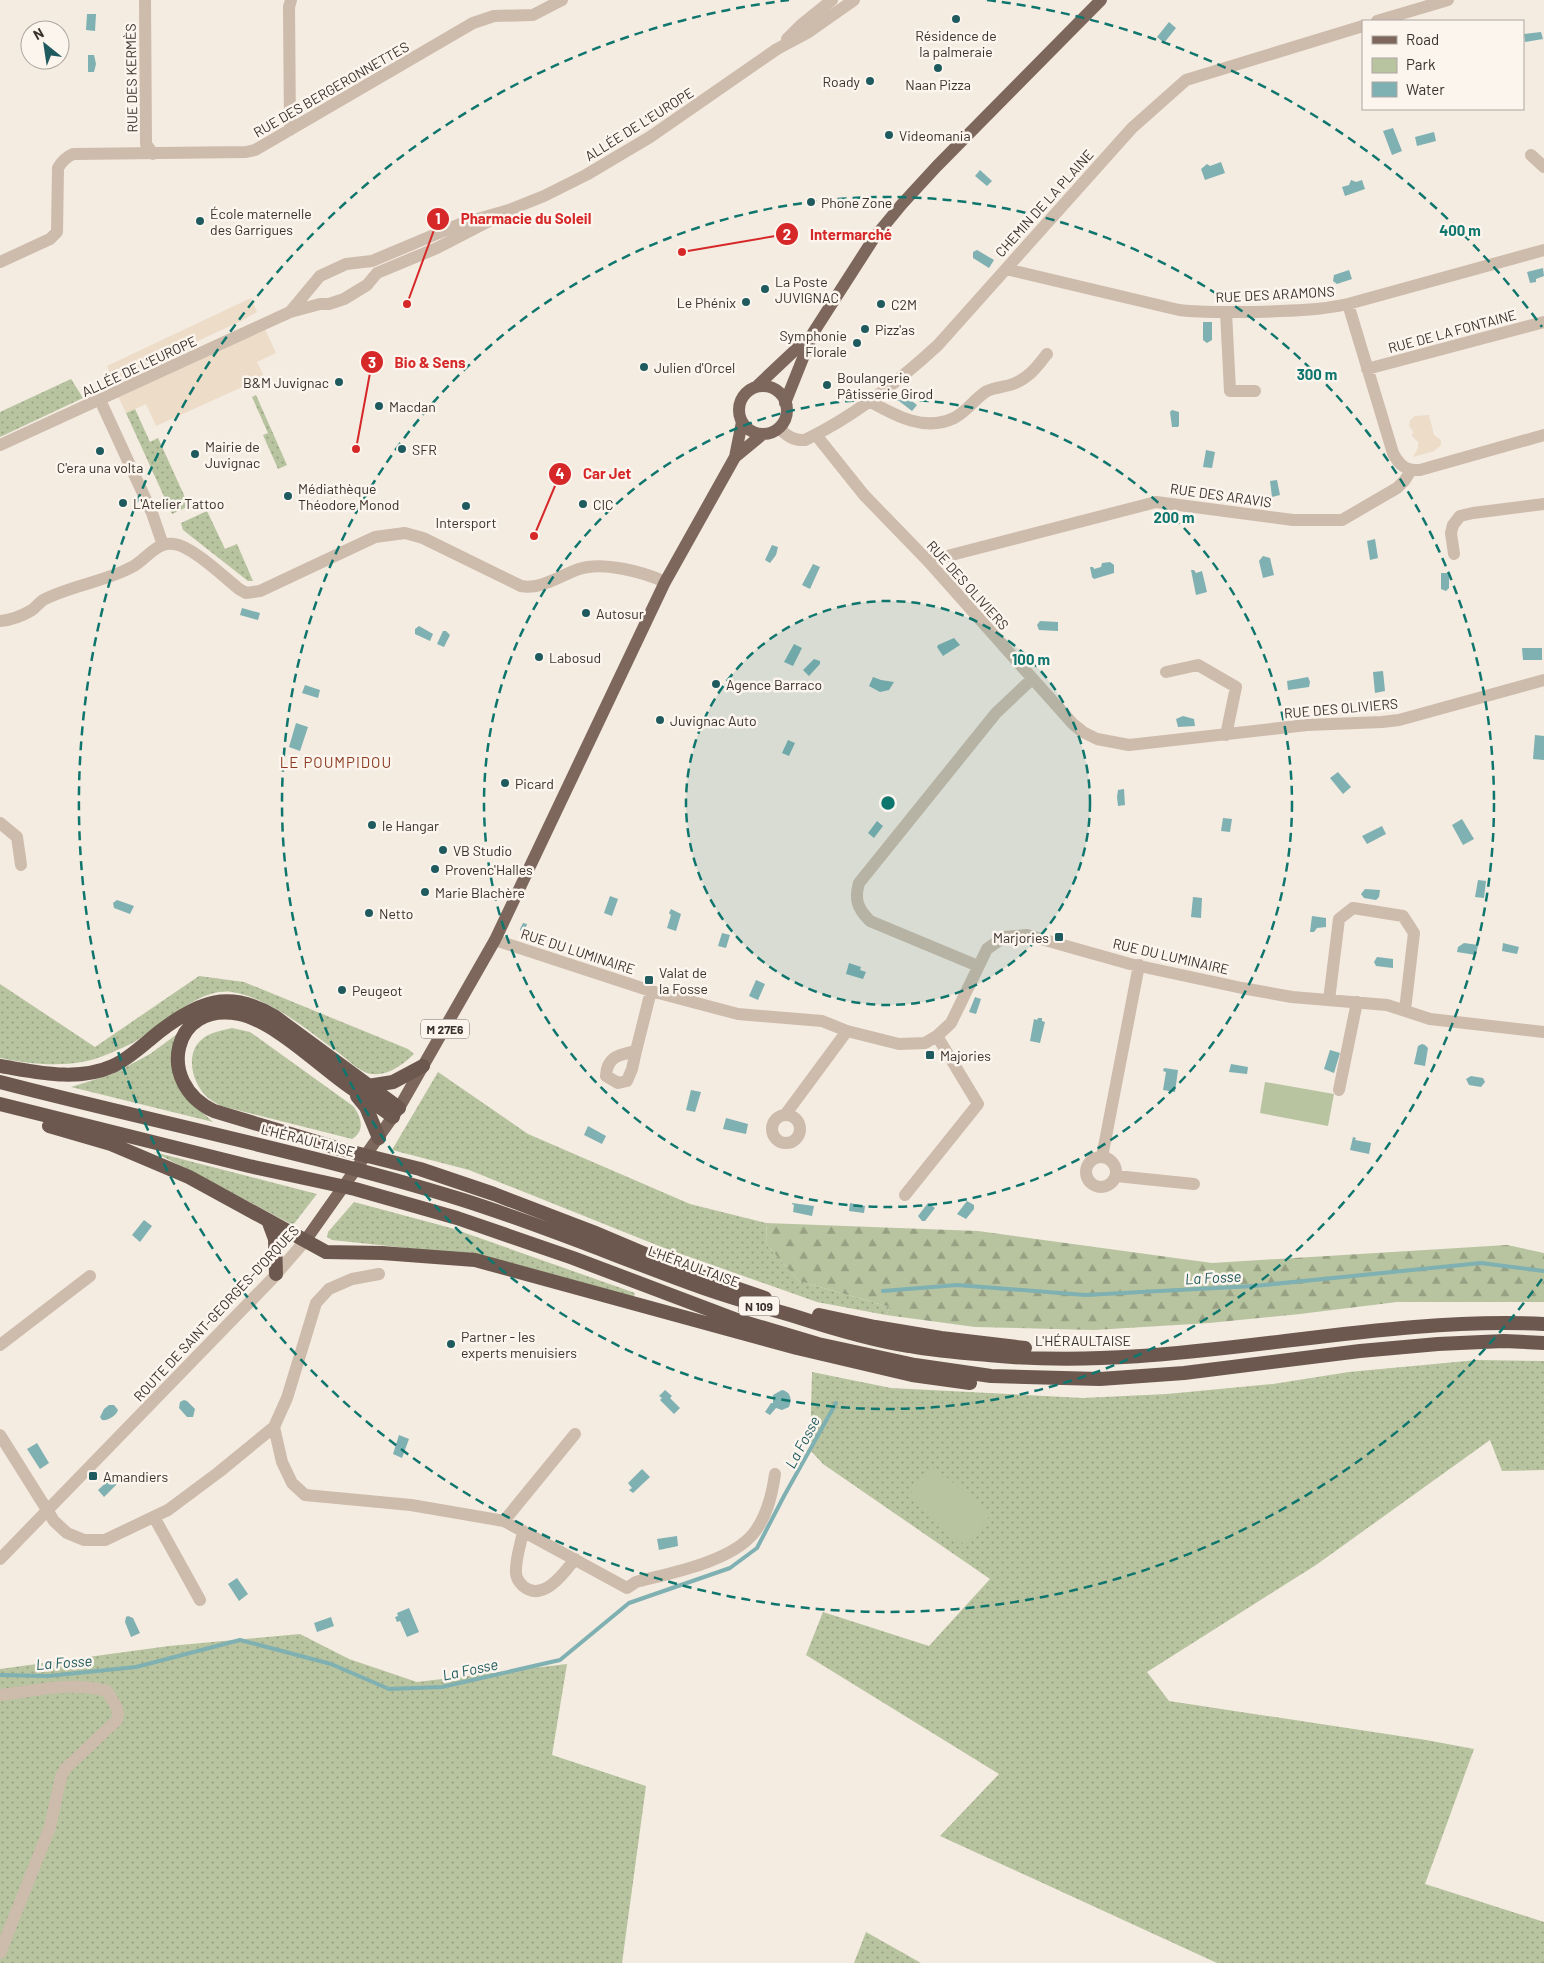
<svg xmlns="http://www.w3.org/2000/svg" width="1544" height="1963" font-family="Barlow,sans-serif">
<defs>
<pattern id="grass-dots" width="8" height="8" patternUnits="userSpaceOnUse" patternTransform="scale(1.25)"><rect width="8" height="8" fill="#b8c4a0"/><path d="M2 2h.1M6 6h.1" fill="none" stroke="#97a083" stroke-width="1.8" stroke-linecap="round"/></pattern>
<pattern id="forest-firs" width="22" height="20" patternUnits="userSpaceOnUse" patternTransform="scale(1.25)"><rect width="22" height="20" fill="#b8c4a0"/><path d="M5 1l3.5 6h-7zM16 11l3.5 6h-7z" fill="#97a083"/></pattern>
</defs>
<rect width="100%" height="100%" fill="#f4ebe1"/>
<path fill="url(#grass-dots)" d="M71,379L83,398L0,437V412Z
M256,395L287,465L278,469L263,435L268,433L252,397Z
M135,409L150,442L158,438L189,506L172,514L126,413Z
M207,511L225,549L237,544L253,581H248L183,530L181,523Z
M199,976L244,982L408,1049L414,1054C401,1066 386,1078 367,1073C358,1070 347,1059 339,1053C307,1030 272,999 232,992C201,987 163,1023 139,1039C130,1045 118,1050 108,1054C76,1069 33,1065 0,1058V984L95,1047Z
M188,1026L176,1044L193,1104L213,1122L71,1087L113,1074L150,1054Z
M232,1028L250,1032L353,1106C361,1116 366,1131 352,1139L221,1106C217,1103 211,1101 207,1097C193,1084 185,1056 200,1041C209,1032 221,1031 232,1028Z
M438,1072L528,1134L690,1204L766,1223L767,1245L799,1281L890,1307L886,1315L817,1302L664,1248L469,1170L392,1150Z
M154,1152L317,1194L293,1225Z
M354,1202L451,1228L635,1293L634,1297L508,1262L473,1255L332,1240L327,1237L328,1232Z
M1477,1360L1544,1361V1470L1502,1471L1490,1440L1316,1565L1147,1672L1169,1701L1426,1740L1474,1749L1425,1884L1544,1922V1963H1217L940,1836L999,1774L806,1655L823,1612L929,1646L990,1579L823,1464L810,1450L812,1372L891,1388L1083,1398L1167,1394L1273,1384L1349,1372Z
M300,1634L349,1659L417,1682L567,1664L552,1755L646,1786L622,1963H0V1669L169,1646Z
M866,1932L921,1963H854Z"/>
<path fill="url(#forest-firs)" d="M766,1223L978,1231L1212,1263L1507,1245L1544,1253V1302H1397L1300,1314L1209,1323L1094,1330L975,1327L886,1315L890,1307L799,1281L767,1245Z"/>
<path fill="#b8c4a0" d="M1265,1082L1334,1094L1328,1126L1260,1113Z
M933,1466L991,1514L965,1545L908,1497Z"/>
<path fill="#ecdcc8" d="M251,298L257,312L241,321L113,380L107,366Z
M265,329L276,353L257,362L264,377L156,426L146,404L126,413L118,396Z
M1429,415L1434,435L1441,440V445L1434,451L1413,457L1418,448V442L1412,436L1413,431L1409,426L1410,420L1415,416Z"/>
<path fill="#7fb0b2" d="M87,14H96L95,31L86,30Z
M1169,22L1176,28L1164,43L1157,37Z
M1541,32L1543,39L1525,42L1524,34Z
M88,55H94L96,64L94,72H88Z
M1393,128L1402,151L1392,155L1383,131Z
M1434,132L1436,141L1417,146L1415,137Z
M1221,162L1225,173L1205,180L1201,169L1207,164L1210,166Z
M980,170L992,181L987,186L975,176Z
M1351,180L1356,182L1362,180L1365,189L1345,196L1342,187L1349,185Z
M977,250L994,260L989,268L973,258V252Z
M1543,268L1544,276L1536,279V282L1530,283L1527,272Z
M1349,270L1352,279L1337,284L1333,281L1334,275Z
M1203,322H1212V340L1207,343L1203,340Z
M904,395L917,405L912,411L899,401Z
M1172,410L1179,412V425L1178,427H1172L1170,412Z
M1206,450L1215,452L1212,468L1203,467Z
M1277,480L1280,495L1272,497L1270,481Z
M1375,539L1378,558L1370,560L1367,541Z
M772,545L778,547L776,555L770,563L765,560Z
M1263,556L1270,558L1274,575L1263,578L1259,561Z
M1110,562L1114,565V573L1094,579L1092,577L1090,567H1093L1094,569L1101,567L1102,563Z
M813,564L820,567L810,589L802,585Z
M1191,570H1194L1196,573L1202,571L1207,592L1196,595Z
M1441,573H1449V588L1446,591L1441,589Z
M242,608L260,613L258,620L240,615Z
M1040,621L1058,622V631L1039,630L1037,625Z
M419,626L433,634L430,641L415,634V629Z
M443,631H446L450,635L444,647L437,644Z
M954,638L960,645L943,656L937,647L938,645Z
M794,644L802,648L793,666L784,662Z
M1522,648H1542V660H1523Z
M814,659L820,661V664L809,676L803,670Z
M1383,671L1385,691L1375,693L1373,672Z
M873,677L881,680L894,682L889,690L880,692L869,686Z
M1308,677L1310,682L1309,687L1288,690L1287,681Z
M305,685L320,690L318,698L302,693Z
M1183,716L1194,719L1195,726L1178,727L1176,719Z
M296,723L308,727L300,751L289,747Z
M1535,735L1544,736V760L1533,759Z
M788,740L795,743L789,756L782,753Z
M1338,772L1351,787L1343,794L1330,778Z
M1124,789L1125,805L1118,806L1117,797L1118,790Z
M1223,818L1232,819L1230,832L1221,831Z
M1462,819L1474,839L1463,845L1452,825Z
M877,821L883,826L874,838L868,833Z
M1382,826L1386,834L1367,844L1362,836Z
M1478,880L1486,881L1484,898L1475,897Z
M1365,889L1380,890L1379,897L1376,900L1364,898L1361,894Z
M610,896L618,899L612,916L604,913Z
M1193,897L1202,898L1201,918L1191,917Z
M117,900L134,906L130,914L114,908L113,903Z
M671,909L681,914L676,931L667,928L671,915L669,913Z
M1312,916L1326,918V927L1317,928L1314,932H1310Z
M523,923L527,924L526,927L528,931L535,935L533,941L522,934L520,929Z
M722,933L730,935L726,948L718,946Z
M1464,943L1478,945L1476,955L1457,952L1458,947Z
M1503,943L1519,947L1517,954L1502,951Z
M1377,957L1393,959V968L1376,966L1374,962Z
M849,963L861,967L860,970L866,972L863,979L846,974Z
M756,980L765,984L758,1000L749,996Z
M975,997L981,999L976,1014L969,1012Z
M1038,1018H1042V1021L1045,1022L1040,1043L1030,1041L1034,1019L1037,1020Z
M1422,1044L1425,1045L1428,1048L1425,1066L1414,1064L1418,1046Z
M1330,1050L1340,1053L1334,1073L1324,1069Z
M1231,1064L1248,1067L1247,1074L1229,1072Z
M1164,1068L1178,1070L1175,1092L1163,1090L1166,1072L1163,1071Z
M1471,1076L1483,1078L1485,1082L1481,1087L1469,1085L1466,1079Z
M691,1090L701,1092L695,1112L686,1110Z
M726,1118L748,1124L746,1134L723,1129Z
M588,1126L606,1136L602,1144L584,1135Z
M1353,1137L1356,1138L1355,1140L1371,1143L1369,1154L1350,1150Z
M967,1201L974,1205V1209L966,1219L957,1214Z
M792,1203L814,1206L812,1216L793,1212L794,1205L792,1204Z
M850,1203L865,1206L864,1213L849,1211Z
M928,1203L935,1208L925,1221H922L918,1216Z
M144,1220L152,1226L140,1242L132,1235Z
M665,1390L672,1396L670,1398L680,1408L674,1414L660,1400L662,1398L659,1396Z
M782,1390C791,1392 792,1399 789,1407L782,1410L776,1408L770,1415L765,1412L771,1403H773V1395Z
M184,1400L187,1401L195,1409L193,1417H187L179,1408L180,1402Z
M109,1405H114L118,1410C116,1416 108,1421 102,1420L100,1417L104,1409Z
M399,1435L409,1439L402,1458L393,1454Z
M37,1443L49,1463L40,1469L27,1449Z
M642,1469L650,1477L633,1493L629,1490L632,1488L628,1483Z
M112,1477L118,1483L104,1497L98,1490Z
M677,1536L678,1546L659,1550L657,1539Z
M237,1578L248,1594L239,1601L228,1584Z
M409,1608L419,1632L407,1637L400,1621L397,1622L395,1617L398,1616L397,1613Z
M128,1616L133,1618L140,1633L131,1637L125,1622L126,1617Z
M331,1617L334,1626L317,1632L314,1623Z"/>
<g fill="none" stroke-linecap="round" stroke-linejoin="round">
<path stroke="#7fb0b2" stroke-width="4" d="M883,1291L957,1285L1085,1295L1254,1286L1481,1263L1544,1271
M0,1675L48,1676L136,1667L240,1640L331,1664L389,1689L442,1687L560,1660L629,1603L730,1568L757,1548L784,1496L836,1403"/>
<path stroke="#cdbbac" stroke-width="12" d="M145,0L146,144L153,154
M1377,21L1448,0
M290,130L289,7L291,0
M1531,155L1544,167
M0,262L50,239L57,232L58,168C62,161 66,157 73,154L246,152L255,150L473,23L494,16L533,15L562,0
M1006,269L1179,310C1203,313 1228,312 1252,312C1284,311 1316,311 1348,304L1544,250
M1348,304L1393,453C1399,465 1406,471 1420,470L1544,435
M1226,312L1230,391H1255
M1367,369L1544,322
M100,400L152,513L163,545
M871,402C896,416 925,432 954,418C967,412 975,398 987,391C995,387 1005,387 1013,384C1029,378 1037,367 1047,354
M779,428C787,436 794,441 805,440C855,416 898,382 938,345L1132,128L1186,80L1363,26
M816,435L864,495L928,561L1073,724L1083,732L1097,739L1129,745L1307,725L1382,722L1399,720L1544,680
M1454,554L1451,533L1453,525L1460,516L1473,513L1544,504
M928,561L1156,502L1293,520H1342L1397,488L1405,480L1411,470
M0,621C11,620 22,616 32,610C36,607 39,603 43,600C72,585 104,582 132,567C146,560 156,541 174,544C192,546 224,577 239,589L246,593L260,591L375,537L405,533L423,538L521,586C541,590 561,575 579,569C602,561 644,572 665,582
M1166,672L1198,665L1236,687L1226,735
M0,823L17,837L21,865
M495,940L651,991L738,1014L822,1021L847,1031L899,1044L925,1043L937,1036L951,1023L987,949L1004,937L1027,935L1130,964L1242,988L1292,997L1387,1005L1430,1019L1544,1032
M978,966L870,921C858,909 854,900 859,883L996,713L1032,679
M1329,1000L1339,919L1353,908L1403,916L1414,933L1405,1010
M636,1051L632,1069L627,1081L618,1083L606,1076C607,1056 619,1055 636,1051L651,991
M1339,1090L1357,1002
M772 1129a14 14 0 1 1 28 0a14 14 0 1 1-28 0Z
M785,1115L847,1031
M1086 1172a15 15 0 1 1 30 0a15 15 0 1 1-30 0Z
M1102,1157L1139,965
M1116,1176L1194,1184
M905,1195L978,1104L937,1036
M379,1274L352,1279L329,1289L316,1303L287,1398L274,1427L282,1462L292,1483L305,1495L411,1505L504,1521L627,1588L636,1582C670,1573 730,1562 753,1534C767,1517 772,1495 775,1474
M0,1345L90,1276
M0,1435L54,1521L67,1533L84,1540H105L168,1510L219,1472L274,1427
M154,1517L200,1600
M504,1521L575,1434
M523,1531C521,1544 515,1560 516,1573C516,1578 520,1583 523,1586C543,1603 564,1573 575,1559
M0,1695C35,1691 72,1681 107,1691L116,1706L118,1713L117,1720L65,1769L61,1777L50,1827L0,1953"/>
<path stroke="#cdbbac" stroke-width="12" d="M787,39L801,25L832,0
M290,312L320,276L346,264L372,261L460,224L509,210L544,196L586,175L650,137L777,49L807,33L854,0
M0,445L290,312L320,304H329L344,299L367,285L377,273L437,248L499,216
M0,1559L272,1279L305,1241"/>
<path stroke="#7d675c" stroke-width="12" d="M739 410a24 24 0 1 1 48 0a24 24 0 1 1-48 0Z
M756,387L809,337
M785,403L813,333L874,238L902,204L937,166L1101,0
M735,457L763,434
M305,1241L399,1108L495,940L665,582L735,457L742,422"/>
<path stroke="#6c584f" stroke-width="14" d="M0,1066C37,1072 77,1082 113,1066C130,1058 144,1044 159,1032C198,1002 228,989 274,1016L399,1108
M0,1082C154,1122 311,1153 463,1200C542,1225 618,1257 695,1285C727,1297 761,1306 794,1316C831,1328 870,1340 909,1346C935,1351 962,1353 988,1355C1175,1374 1358,1315 1544,1324
M368,1086L393,1082L423,1066
M357,1096L366,1107L379,1138
M0,1104L249,1166L355,1189L457,1218L573,1258L737,1320L818,1344L915,1365L991,1376L1100,1379L1184,1373L1360,1351L1438,1344L1504,1341L1544,1343
M393,1117C379,1106 364,1097 350,1087C318,1065 276,1022 239,1014C173,1000 154,1083 214,1111L340,1149L420,1169L494,1194L593,1232L683,1270L765,1298
M49,1126L111,1144L189,1177L326,1252L382,1253L475,1260L797,1348L912,1375L970,1383
M268,1220L275,1239L276,1274
M819,1315L875,1327L941,1338L1025,1348"/>
</g>
<circle cx="888" cy="803" r="202" fill="#0f766e" fill-opacity=".12"/>
<g fill="none" stroke="#0f766e" stroke-width="2.5" stroke-dasharray="9 6">
<circle cx="888" cy="803" r="202"/>
<circle cx="888" cy="803" r="404"/>
<circle cx="888" cy="803" r="606"/>
<path d="M1542 1279A809 809 0 1 1 789 0M987 0A809 809 0 0 1 1542 327"/>
</g>
<g fill="#1f5a5e" stroke="#fbf5ee" stroke-width="2">
<circle cx="956" cy="19" r="5"/>
<circle cx="938" cy="68" r="5"/>
<circle cx="870" cy="81" r="5"/>
<circle cx="889" cy="135" r="5"/>
<circle cx="811" cy="202" r="5"/>
<circle cx="200" cy="221" r="5"/>
<circle cx="765" cy="289" r="5"/>
<circle cx="746" cy="302" r="5"/>
<circle cx="881" cy="304" r="5"/>
<circle cx="865" cy="329" r="5"/>
<circle cx="857" cy="343" r="5"/>
<circle cx="644" cy="367" r="5"/>
<circle cx="339" cy="382" r="5"/>
<circle cx="827" cy="385" r="5"/>
<circle cx="379" cy="406" r="5"/>
<circle cx="402" cy="449" r="5"/>
<circle cx="100" cy="451" r="5"/>
<circle cx="195" cy="454" r="5"/>
<circle cx="288" cy="496" r="5"/>
<circle cx="123" cy="503" r="5"/>
<circle cx="583" cy="504" r="5"/>
<circle cx="466" cy="506" r="5"/>
<circle cx="586" cy="613" r="5"/>
<circle cx="539" cy="657" r="5"/>
<circle cx="716" cy="684" r="5"/>
<circle cx="660" cy="720" r="5"/>
<circle cx="505" cy="783" r="5"/>
<circle cx="372" cy="825" r="5"/>
<circle cx="443" cy="850" r="5"/>
<circle cx="435" cy="869" r="5"/>
<circle cx="425" cy="892" r="5"/>
<circle cx="369" cy="913" r="5"/>
<rect x="1054" y="932" width="10" height="10" rx="2.5"/>
<rect x="644" y="975" width="10" height="10" rx="2.5"/>
<circle cx="342" cy="990" r="5"/>
<rect x="925" y="1050" width="10" height="10" rx="2.5"/>
<circle cx="451" cy="1344" r="5"/>
<rect x="88" y="1471" width="10" height="10" rx="2.5"/>
</g>
<g text-anchor="middle" dominant-baseline="central" stroke-width="5" stroke-linejoin="round" paint-order="stroke">
<g fill="#fbf5ee" stroke="#756b66" stroke-width="1">
<rect x="421" y="1019.5" width="48" height="19" rx="4"/>
<rect x="739" y="1296.5" width="40" height="19" rx="4"/>
</g>
<g font-size="12" font-weight="bold" fill="#3b302b">
<text x="445" y="1029">M 27E6</text>
<text x="759" y="1306">N 109</text>
</g>
<g font-size="14" fill="#3b302b" stroke="#fbf5ee" text-anchor="start">
<text x="956" y="35" text-anchor="middle">Résidence de<tspan x="956" dy="16">la palmeraie</tspan></text>
<text x="860" y="81" text-anchor="end">Roady</text>
<text x="938" y="84" text-anchor="middle">Naan Pizza</text>
<text x="899" y="135">Videomania</text>
<text x="821" y="202">Phone Zone</text>
<text x="210" y="213">École maternelle<tspan x="210" dy="16">des Garrigues</tspan></text>
<text x="775" y="281">La Poste<tspan x="775" dy="16">JUVIGNAC</tspan></text>
<text x="736" y="302" text-anchor="end">Le Phénix</text>
<text x="891" y="304">C2M</text>
<text x="875" y="329">Pizz'as</text>
<text x="847" y="335" text-anchor="end">Symphonie<tspan x="847" dy="16">Florale</tspan></text>
<text x="654" y="367">Julien d'Orcel</text>
<text x="837" y="377">Boulangerie<tspan x="837" dy="16">Pâtisserie Girod</tspan></text>
<text x="329" y="382" text-anchor="end">B&amp;M Juvignac</text>
<text x="389" y="406">Macdan</text>
<text x="205" y="446">Mairie de<tspan x="205" dy="16">Juvignac</tspan></text>
<text x="412" y="449">SFR</text>
<text x="100" y="467" text-anchor="middle">C'era una volta</text>
<text x="298" y="488">Médiathèque<tspan x="298" dy="16">Théodore Monod</tspan></text>
<text x="133" y="503">L'Atelier Tattoo</text>
<text x="593" y="504">CIC</text>
<text x="466" y="522" text-anchor="middle">Intersport</text>
<text x="596" y="613">Autosur</text>
<text x="549" y="657">Labosud</text>
<text x="726" y="684">Agence Barraco</text>
<text x="670" y="720">Juvignac Auto</text>
<text x="515" y="783">Picard</text>
<text x="382" y="825">le Hangar</text>
<text x="453" y="850">VB Studio</text>
<text x="445" y="869">Provenc'Halles</text>
<text x="435" y="892">Marie Blachère</text>
<text x="379" y="913">Netto</text>
<text x="1049" y="937" text-anchor="end">Marjories</text>
<text x="659" y="972">Valat de<tspan x="659" dy="16">la Fosse</tspan></text>
<text x="352" y="990">Peugeot</text>
<text x="940" y="1055">Majories</text>
<text x="461" y="1336">Partner - les<tspan x="461" dy="16">experts menuisiers</tspan></text>
<text x="103" y="1476">Amandiers</text>
</g>
<g font-size="14" fill="#3b302b" stroke="#fbf5ee">
<text transform="translate(131 78) rotate(-91)">RUE DES KERMÈS</text>
<text transform="translate(331 89) rotate(-30)">RUE DES BERGERONNETTES</text>
<text transform="translate(639 124) rotate(-32)">ALLÉE DE L'EUROPE</text>
<text transform="translate(1044 203) rotate(-48)">CHEMIN DE LA PLAINE</text>
<text transform="translate(1275 294) rotate(-3)">RUE DES ARAMONS</text>
<text transform="translate(1452 331) rotate(-15)">RUE DE LA FONTAINE</text>
<text transform="translate(139 366) rotate(-25)">ALLÉE DE L'EUROPE</text>
<text transform="translate(1221 495) rotate(8)">RUE DES ARAVIS</text>
<text transform="translate(968 585) rotate(48)">RUE DES OLIVIERS</text>
<text transform="translate(1341 708) rotate(-5)">RUE DES OLIVIERS</text>
<text transform="translate(578 951) rotate(18)">RUE DU LUMINAIRE</text>
<text transform="translate(1171 956) rotate(13)">RUE DU LUMINAIRE</text>
<text transform="translate(308 1140) rotate(14)">L'HÉRAULTAISE</text>
<text transform="translate(694 1266) rotate(20)">L'HÉRAULTAISE</text>
<text transform="translate(216 1313) rotate(-47)">ROUTE DE SAINT-GEORGES-D'ORQUES</text>
<text x="1083" y="1340">L'HÉRAULTAISE</text>
</g>
<g font-size="15" letter-spacing="1" fill="#8c3b22" stroke="#fbf5ee">
<text x="336" y="762">LE POUMPIDOU</text>
</g>
<g font-size="15" font-style="italic" fill="#1f5a5e" stroke="#fbf5ee">
<text transform="translate(1213 1277) rotate(-3)">La Fosse</text>
<text transform="translate(802 1442) rotate(-62)">La Fosse</text>
<text transform="translate(64 1662) rotate(-4)">La Fosse</text>
<text transform="translate(470 1669) rotate(-12)">La Fosse</text>
</g>
</g>
<circle cx="888" cy="803" r="8" fill="#0f766e" stroke="#fbf5ee" stroke-width="2.5"/>
<g font-size="15" text-anchor="middle" font-weight="bold" fill="#0f766e" stroke="#fbf5ee" stroke-width="5" stroke-linejoin="round" paint-order="stroke">
<text x="1460" y="236">400 m</text>
<text x="1317" y="380">300 m</text>
<text x="1174" y="523">200 m</text>
<text x="1031" y="665">100 m</text>
</g>
<path fill="none" stroke="#d62828" stroke-width="2" d="M407 304L438 219M682 252L787 234M356 449L372 362M534 536L560 474"/>
<g fill="#d62828" stroke="#fbf5ee" stroke-width="2">
<circle cx="407" cy="304" r="5"/>
<circle cx="682" cy="252" r="5"/>
<circle cx="356" cy="449" r="5"/>
<circle cx="534" cy="536" r="5"/>
<circle cx="438" cy="219" r="12"/>
<circle cx="787" cy="234" r="12"/>
<circle cx="372" cy="362" r="12"/>
<circle cx="560" cy="474" r="12"/>
</g>
<g font-size="15" text-anchor="middle" font-weight="bold" fill="#fff">
<text x="438" y="224">1</text>
<text x="787" y="240">2</text>
<text x="372" y="368">3</text>
<text x="560" y="479">4</text>
</g>
<g font-size="15" text-anchor="middle" font-weight="bold" fill="#d62828" stroke="#fbf5ee" stroke-width="5" stroke-linejoin="round" paint-order="stroke">
<text x="526" y="224">Pharmacie du Soleil</text>
<text x="851" y="240">Intermarché</text>
<text x="430" y="368">Bio &amp; Sens</text>
<text x="607" y="479">Car Jet</text>
</g>
<rect x="1362" y="20" width="162" height="90" fill="#fbf5ee" stroke="#aea6a0"/>
<rect x="1372" y="36" width="25" height="8" fill="#7d675c" stroke="#aea6a0"/>
<text x="1406" y="45" font-size="15" fill="#3b302b">Road</text>
<rect x="1372" y="58" width="25" height="15" fill="#b8c4a0" stroke="#aea6a0"/>
<text x="1406" y="70" font-size="15" fill="#3b302b">Park</text>
<rect x="1372" y="82" width="25" height="15" fill="#7fb0b2" stroke="#aea6a0"/>
<text x="1406" y="95" font-size="15" fill="#3b302b">Water</text>
<g transform="translate(45 45) rotate(330)"><circle r="24" fill="#fbf5ee" stroke="#aea6a0"/>
<path d="M0-4L9 19L0 12L-9 19Z" fill="#1f5a5e"/>
<text y="-8" font-size="14" font-weight="bold" text-anchor="middle" fill="#3b302b">N</text>
</g>
</svg>
